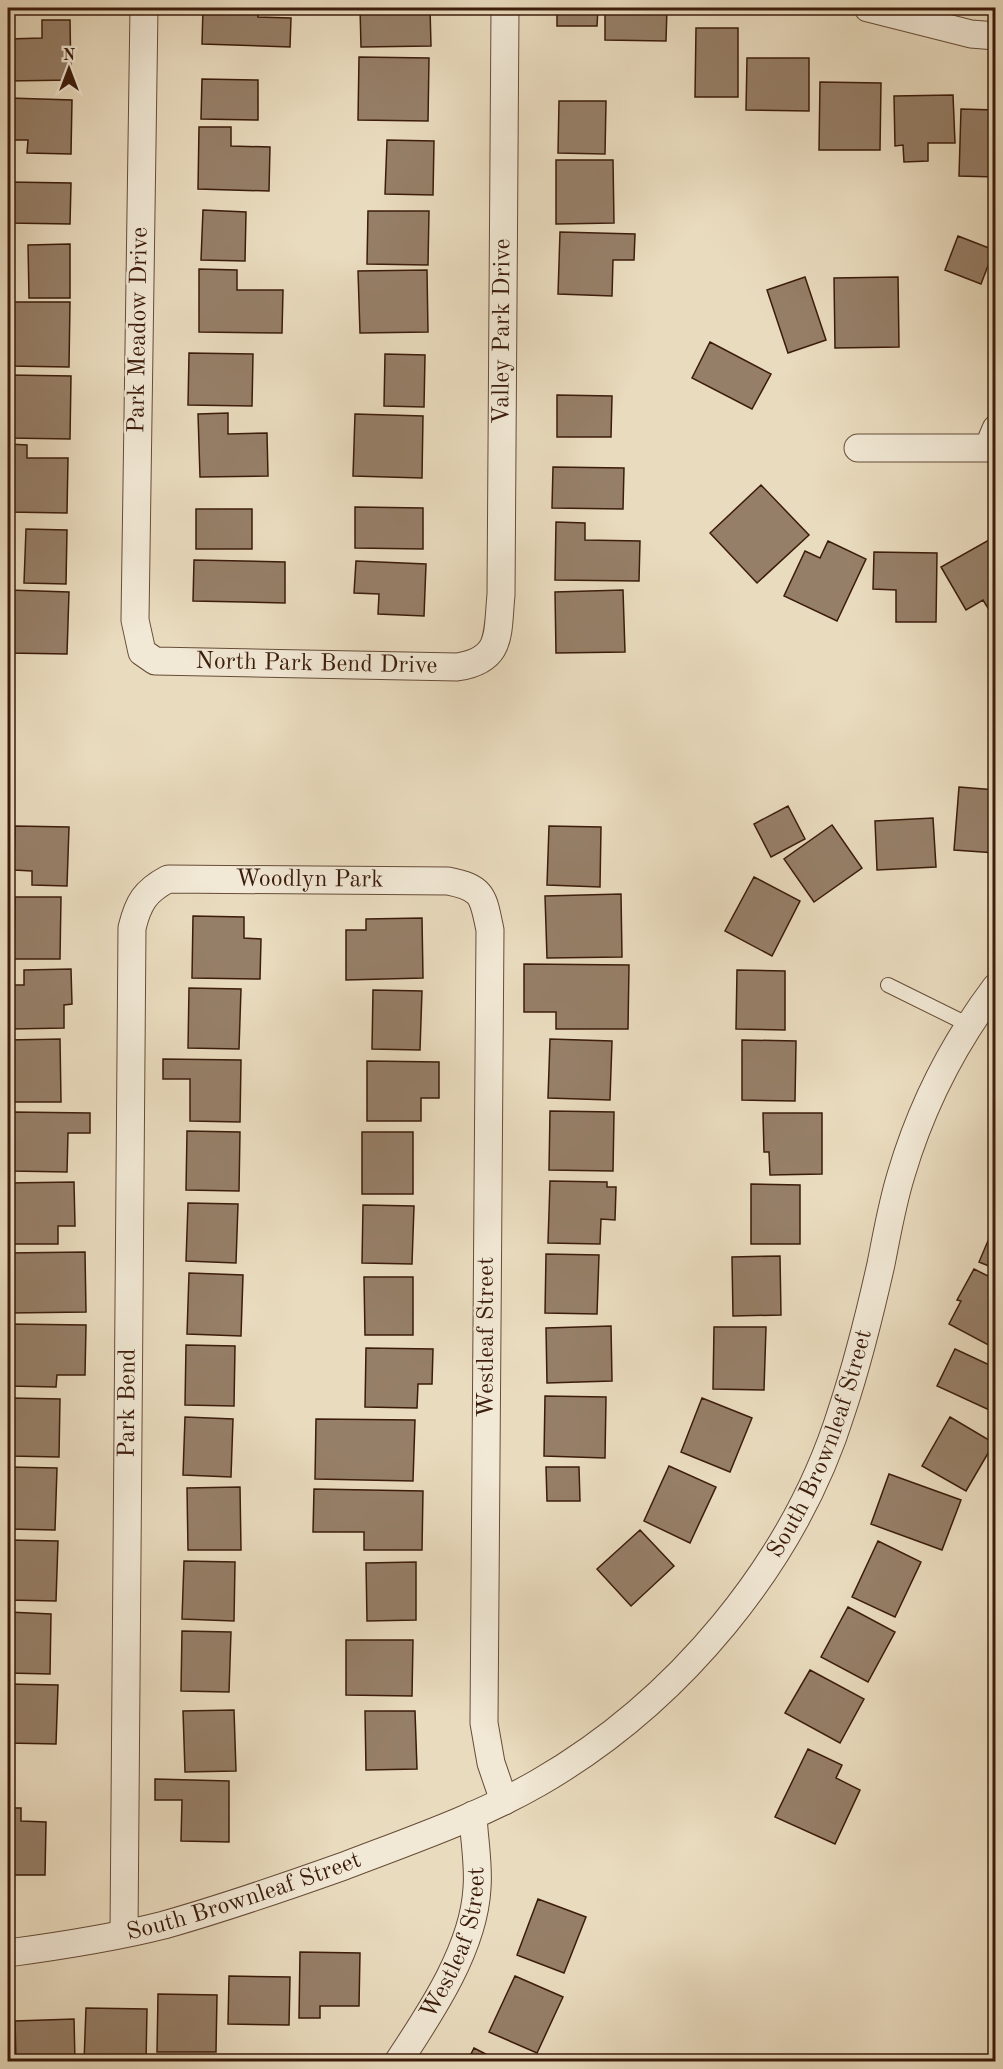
<svg xmlns="http://www.w3.org/2000/svg" width="1003" height="2069" font-family="'Old Standard TT',serif">
<rect width="100%" height="100%" fill="#e9dbbe"/>
<filter id="stains"><feTurbulence type="fractalNoise" baseFrequency=".00333" numOctaves="4"/><feColorMatrix values="0 0 0 0 .2 0 0 0 0 .09 0 0 0 0 .02 0 0 0 .5 -.17"/></filter>
<radialGradient id="worn" r=".72"><stop offset=".6" stop-color="#630" stop-opacity="0"/><stop offset="1" stop-color="#630" stop-opacity=".3"/></radialGradient>
<path fill="#967f68" stroke="#3c1c0b" stroke-width="1.5" d="M8,8H73V9L8,10Z
M203,8H258V17L291,18L290,47L202,44Z
M360,8H430L431,46L361,47Z
M557,8H598L597,26H557Z
M605,8H667L666,41L605,40Z
M42,20H70L71,80L8,81V39L42,38Z
M696,28H738V97H695Z
M359,57L429,58L428,121L358,120Z
M747,58H809V111L746,110Z
M202,79L258,80V120L201,119Z
M820,82L881,83L880,150H819Z
M953,95L955,143H928V161L904,162L903,145L895,146L894,96Z
M9,98L72,100L71,154L27,153L28,140H8Z
M559,101H606L605,154L558,153Z
M961,109L996,110V177L959,176Z
M199,127H231V146L270,147L269,191L198,189Z
M387,140L434,141L433,195L385,194Z
M556,160H613L614,223L556,224Z
M8,182L71,183L70,224L8,223Z
M203,210L246,212L245,261L201,260Z
M368,211H429L428,265L367,264Z
M560,232L635,234L634,260H613L612,296L558,294Z
M958,236L994,250L981,284L945,270Z
M70,244V298H29L28,245Z
M199,269L237,270V290H283L282,333L199,332Z
M427,270L428,332L360,333L358,271Z
M805,277L826,340L788,353L767,290Z
M898,277L899,347L835,348L834,278Z
M8,302H70L69,367L8,366Z
M710,342L771,374L752,409L692,378Z
M189,353L253,354L252,406L188,405Z
M385,354L425,355L424,407L384,406Z
M8,375L71,376L70,439L8,438Z
M557,395L612,396L611,437H557Z
M228,413V434L267,433L268,476L200,477L198,414Z
M355,414L423,416L422,478L353,476Z
M8,444L27,445V458H68L67,513L8,512Z
M553,467L624,468L623,509L552,508Z
M761,485L809,535L757,583L710,533Z
M355,507L423,508V549L355,548Z
M196,509H252V549H196Z
M556,522L585,523V540L640,541L639,581L555,580Z
M26,529L67,530L66,584L24,583Z
M996,536V615L993,616L983,600L966,610L941,567Z
M828,541L866,559L837,621L784,596L805,551L820,558Z
M874,552L937,553L936,622H896V590L873,589Z
M194,560L285,562V603L193,601Z
M356,561L426,564L424,616L378,614L379,594L354,593Z
M8,590L69,592L67,654L8,653Z
M623,590L625,652L556,653L555,592Z
M959,787L996,790V853L954,850Z
M788,806L805,839L771,857L754,824Z
M933,818L936,867L877,870L875,821Z
M832,825L862,868L814,902L784,859Z
M15,826L69,827L67,886L32,885V871L14,870Z
M549,826L601,827L600,887L547,885Z
M754,877L800,901L772,956L725,931Z
M621,894L622,957L547,958L545,896Z
M15,897H61L60,959H14Z
M193,916L244,917V938L261,939L260,979L192,978Z
M422,918L423,978L346,980V930H366V919Z
M524,964L629,965L628,1029H556V1012H524Z
M71,969L72,1004L64,1005V1028L13,1029L12,985H24V970Z
M737,970L785,971V1030L736,1029Z
M189,988L241,989L239,1049L188,1048Z
M373,990L422,991L420,1050L372,1049Z
M60,1039L61,1102H9L8,1040Z
M550,1039L612,1041L610,1100L548,1098Z
M742,1040L796,1041L795,1101L742,1100Z
M163,1059L241,1060L240,1122L190,1121V1079H163Z
M367,1061L439,1062V1098H421V1121H367Z
M550,1111L614,1112L613,1171L549,1170Z
M12,1112L90,1113V1133H68L67,1172L11,1171Z
M763,1113H822V1174L770,1175L769,1152H764Z
M187,1131L240,1132L239,1191L186,1190Z
M362,1132H413V1194H362Z
M550,1181L607,1182V1187H616L615,1220L601,1219L600,1244L548,1243Z
M74,1182L75,1226H58V1244H12L11,1221H8V1183Z
M751,1184L800,1185V1244H751Z
M188,1203L238,1204L236,1263L186,1261Z
M363,1205L414,1206L412,1264L362,1263Z
M996,1222V1269L979,1262Z
M85,1252L86,1312L9,1313L8,1253Z
M546,1254L599,1255L597,1314L545,1313Z
M780,1256L781,1315L733,1316L732,1257Z
M974,1269L996,1280V1349L949,1324L961,1301L957,1300Z
M189,1273L243,1275L241,1336L187,1334Z
M364,1277H413V1335H365Z
M8,1324L86,1325L85,1375H57L56,1387L8,1386Z
M611,1326L612,1381L547,1383L546,1328Z
M714,1327H766L764,1390L713,1389Z
M186,1345L235,1346L234,1406L185,1405Z
M366,1348L433,1349L432,1384H418L417,1408L365,1407Z
M955,1349L996,1368V1413L937,1386Z
M545,1396L606,1397L605,1458L544,1456Z
M11,1398L60,1399L59,1457L10,1456Z
M702,1398L752,1418L730,1472L681,1452Z
M185,1417L233,1419L231,1477L183,1475Z
M950,1417L994,1443L966,1491L922,1466Z
M316,1419L415,1420L413,1481L315,1479Z
M669,1466L716,1487L690,1543L644,1521Z
M8,1467L57,1468L55,1530L8,1529Z
M546,1467H579L580,1501H547Z
M889,1474L961,1500L942,1550L871,1524Z
M240,1487L241,1550H188L187,1488Z
M314,1489L423,1491L422,1550H364V1532H313Z
M640,1530L674,1566L631,1606L597,1569Z
M9,1540L58,1541L56,1601L8,1600Z
M878,1541L921,1562L895,1617L852,1597Z
M184,1561L235,1562L234,1621L182,1619Z
M416,1562V1620L367,1621L366,1563Z
M848,1607L895,1632L868,1682L821,1657Z
M8,1612L51,1614L50,1674L8,1673Z
M182,1631L231,1632L229,1692L181,1691Z
M346,1640H413L412,1696L346,1695Z
M810,1670L864,1699L840,1743L785,1713Z
M8,1684L58,1685L56,1744L8,1743Z
M234,1710L236,1771L185,1772L183,1711Z
M365,1711H415L417,1769L366,1770Z
M808,1749L842,1765L836,1778L860,1790L835,1844L775,1817Z
M155,1779L229,1781V1842L181,1841L182,1800H155Z
M8,1808H21V1821L46,1822L45,1875H8Z
M538,1899L586,1917L564,1973L517,1955Z
M300,1952L360,1953L359,2006H320V2018H299Z
M229,1976L290,1977L289,2025L228,2024Z
M515,1976L563,1997L537,2053L489,2032Z
M158,1994L217,1995L216,2052H157Z
M86,2008L147,2009L146,2062H84Z
M74,2019L75,2062H16L15,2021Z
M474,2048L501,2062H467Z"/>
<g fill="none" stroke-linecap="round" stroke-linejoin="round">
<defs>
<path id="lane" d="M888,985L969,1025"/>
<g id="street">
<path id="s1" d="M144,8L135,620L142,652L155,661L457,667C503,660 497,634 501,595L505,8"/>
<path d="M868,8L971,34L996,36"/>
<path d="M858,448H988L996,429"/>
<path id="s2" d="M124,1933L132,928C138,903 145,891 168,879L448,881C484,888 483,897 490,930L484,1723L491,1763L504,1801"/>
<path id="s3" d="M8,1953C60,1946 113,1938 164,1925C224,1908 285,1887 344,1866C409,1841 477,1818 538,1783C677,1703 794,1564 842,1410C858,1362 870,1313 881,1264C887,1234 892,1204 901,1175C921,1107 953,1044 996,987"/>
<path id="s4" d="M398,2062C431,2012 474,1948 477,1888C479,1864 474,1839 473,1815"/>
</g>
</defs>
<use href="#lane" stroke="#674c38" stroke-width="16"/>
<use href="#street" stroke="#674c38" stroke-width="29"/>
<use href="#lane" stroke="#f1e8d5" stroke-width="14"/>
<use href="#street" stroke="#f1e8d5" stroke-width="27"/>
</g>
<g text-anchor="middle" dominant-baseline="central" stroke-width="5" stroke-linejoin="round" paint-order="stroke">
<g font-size="24" fill="#3c1c0b" stroke="#f1e8d5">
<text transform="translate(139 330) rotate(-89)">Park Meadow Drive</text>
<text stroke="none"><textPath href="#s1" startOffset="1322">Valley Park Drive</textPath></text>
<text stroke="none"><textPath href="#s1" startOffset="822">North Park Bend Drive</textPath></text>
<text stroke="none"><textPath href="#s2" startOffset="1210">Woodlyn Park</textPath></text>
<text transform="translate(487 1337) rotate(-90)">Westleaf Street</text>
<text stroke="none"><textPath href="#s2" startOffset="530">Park Bend</textPath></text>
<text stroke="none"><textPath href="#s3" startOffset="1012">South Brownleaf Street</textPath></text>
<text stroke="none"><textPath href="#s3" startOffset="243">South Brownleaf Street</textPath></text>
<text stroke="none"><textPath href="#s4" startOffset="134">Westleaf Street</textPath></text>
</g>
</g>
<rect width="1003" height="2069" fill="none" stroke="#e9dbbe" stroke-width="30"/>
<rect x="9" y="9" width="985" height="2051" fill="none" stroke="#3c1c0b" stroke-width="3"/>
<rect x="15" y="15" width="973" height="2039" fill="none" stroke="#3c1c0b" stroke-width="1.5"/>
<g transform="translate(69 69)" stroke="#f1e8d5" stroke-width="4.5" paint-order="stroke">
<path d="M0-4.5L10 22L0 15L-10 22Z" fill="#3c1c0b"/>
<text y="-9" font-size="16" font-weight="bold" text-anchor="middle" fill="#3c1c0b">N</text>
</g>
<rect width="100%" height="100%" filter="url(#stains)"/>
<rect width="100%" height="100%" fill="url(#worn)"/>
</svg>
